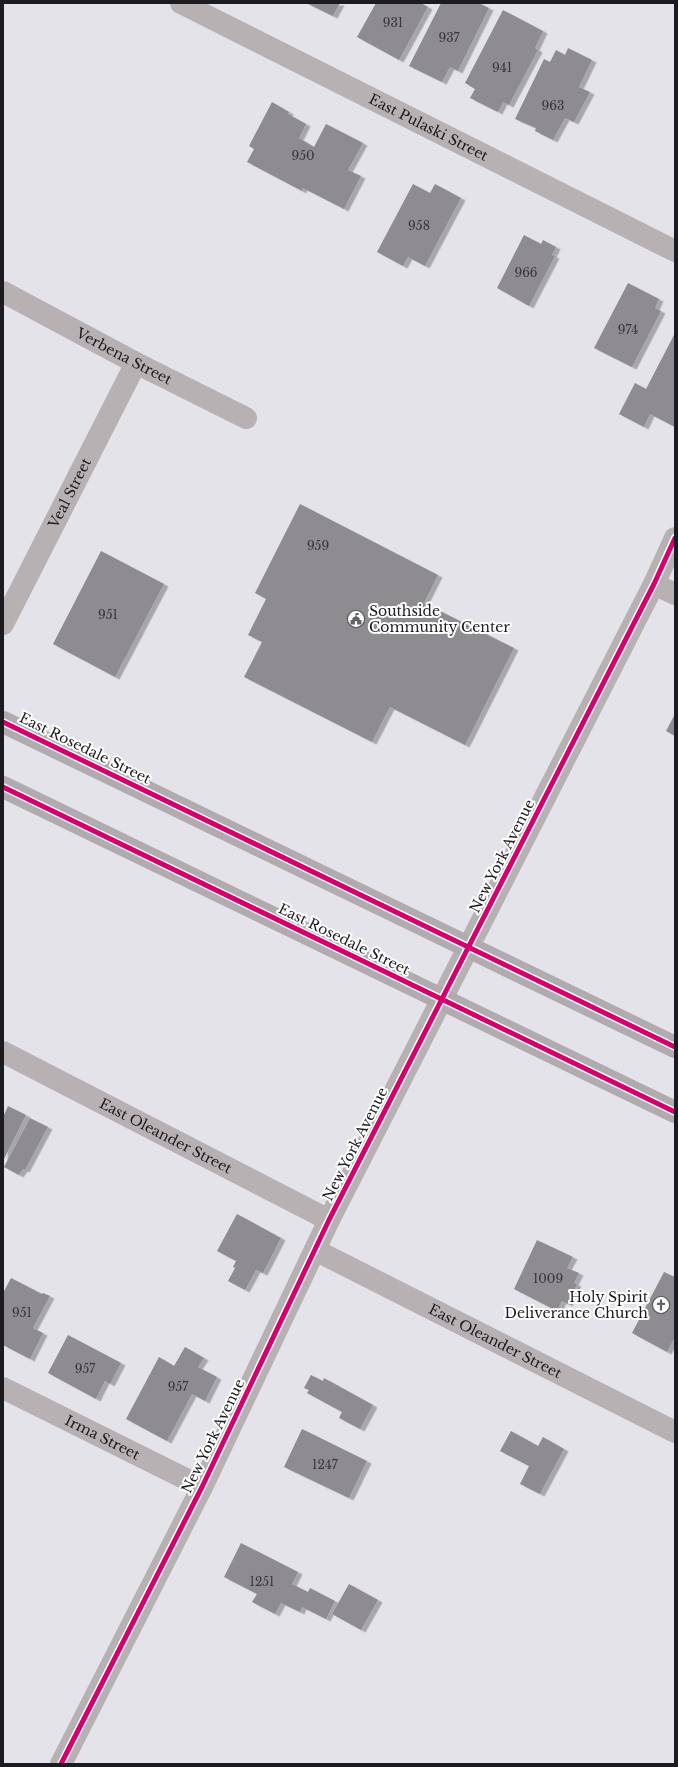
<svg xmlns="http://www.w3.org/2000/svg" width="678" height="1767" font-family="'Libre Baskerville',serif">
<defs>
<filter id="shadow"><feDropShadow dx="4.5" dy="2.5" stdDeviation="0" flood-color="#0004"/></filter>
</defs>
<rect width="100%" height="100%" fill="#e4e3e9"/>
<path fill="#8e8c90" filter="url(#shadow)" d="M306,3H340L333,16Z
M376,3H421L428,7L399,60L357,37Z
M441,3H479L489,8L458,71L450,67L442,82L409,66Z
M503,10L543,31L535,48L538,50L509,105L503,102L498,112L470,98L475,89L465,83Z
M568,48L592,60L579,87L590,92L574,122L565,118L553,140L535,131L536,128L515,119L544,59L550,62L556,50L565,55Z
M272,102L289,112L288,114L306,124L299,138L314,147L326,124L363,143L348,170L361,176L344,209L303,188L302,191L247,162L254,149L249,146Z
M413,184L430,193L435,184L461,198L425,266L408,257L403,266L377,252Z
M524,235L541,244L543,240L556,247L552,255L555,256L529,306L497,288Z
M628,283L659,299L655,308L661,311L632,367L594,348Z
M675,333V427L650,414L644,427L619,414L635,383L646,389Z
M300,504L438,575L424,603L514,648L465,745L390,707L372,742L244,677L262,642L248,635L266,599L255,593Z
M101,551L164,584L115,677L53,644Z
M675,714V736L666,731Z
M8,1106L26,1115L3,1161V1117Z
M30,1118L48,1127L25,1170L23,1169L19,1175L4,1167Z
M237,1214L281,1238L263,1273L256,1270L245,1290L228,1281L235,1268L233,1267L236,1261L217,1251Z
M537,1240L573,1257L567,1268L579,1273L574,1283L577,1284L568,1304L562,1301L557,1311L514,1289Z
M664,1272L675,1277V1337L667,1352L632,1333Z
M11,1278L42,1294L43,1293L50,1296L33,1328L43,1333L30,1359L3,1345V1293Z
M68,1335L121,1363L110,1384L105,1381L96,1399L48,1373Z
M185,1347L204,1358L198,1367L217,1377L205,1401L192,1394L167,1441L126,1419L159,1357L174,1366Z
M311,1375L323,1381L324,1378L373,1405L360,1429L339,1418L342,1412L307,1393L309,1390L304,1388Z
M302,1429L367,1461L349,1498L284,1467Z
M511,1431L538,1446L543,1437L564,1449L540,1494L520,1484L529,1466L500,1451Z
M241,1543L298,1572L292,1584L308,1592L310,1588L335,1601L326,1619L302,1607L300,1612L281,1603L275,1614L252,1602L257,1594L224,1577Z
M349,1584L378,1600L361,1630L332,1614Z"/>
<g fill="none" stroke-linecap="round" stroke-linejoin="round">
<g stroke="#b7b1b3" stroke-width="22">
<path id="s1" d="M181,3L675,251"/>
<path id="s2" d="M3,292L136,363L246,418"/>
<path d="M654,584L675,594"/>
<path id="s3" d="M3,624L136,363"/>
<path id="s4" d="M3,1052L329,1220"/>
<path id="s5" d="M315,1250L675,1432"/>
<path id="s6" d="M3,1388L202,1487"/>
<path d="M61,1764L202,1487L329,1220L654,584L675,538"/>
</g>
<path stroke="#b1aaae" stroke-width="22" d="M3,722L675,1047
M3,787L675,1112"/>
<defs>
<path id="cycleway" d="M3,722L675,1047
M3,787L675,1112
M61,1764L202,1487L329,1220L654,584L675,538"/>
</defs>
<use href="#cycleway" stroke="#fff" stroke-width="8"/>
<use href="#cycleway" stroke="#d6006c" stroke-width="5"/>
</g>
<defs>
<symbol id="civic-ring" viewBox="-11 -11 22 22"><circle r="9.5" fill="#fff" stroke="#626166" stroke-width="1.5"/><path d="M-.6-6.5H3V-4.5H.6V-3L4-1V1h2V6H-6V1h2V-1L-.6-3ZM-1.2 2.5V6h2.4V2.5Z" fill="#626166"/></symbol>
<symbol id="church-ring" viewBox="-11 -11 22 22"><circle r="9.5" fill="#fff" stroke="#626166" stroke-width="1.5"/><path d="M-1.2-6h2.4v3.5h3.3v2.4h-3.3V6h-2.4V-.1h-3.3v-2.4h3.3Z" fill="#626166"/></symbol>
</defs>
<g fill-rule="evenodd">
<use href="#civic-ring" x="346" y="609" width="20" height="20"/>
<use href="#church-ring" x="651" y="1295" width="20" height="20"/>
</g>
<g text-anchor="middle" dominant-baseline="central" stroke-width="4" stroke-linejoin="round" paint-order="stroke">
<g font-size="12" fill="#38373b">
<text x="393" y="22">931</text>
<text x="449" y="37">937</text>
<text x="502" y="67">941</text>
<text x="553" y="105">963</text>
<text x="303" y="155">950</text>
<text x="419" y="225">958</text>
<text x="526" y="272">966</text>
<text x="628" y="329">974</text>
<text x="318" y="545">959</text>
<text x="108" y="614">951</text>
<text x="548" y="1278">1009</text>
<text x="22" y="1312">951</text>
<text x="85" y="1368">957</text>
<text x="178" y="1386">957</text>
<text x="325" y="1464">1247</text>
<text x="262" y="1581">1251</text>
</g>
<g font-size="14" fill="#1c1b1f" stroke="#fff">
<text stroke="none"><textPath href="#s1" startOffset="277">East Pulaski Street</textPath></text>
<text stroke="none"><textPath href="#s2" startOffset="137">Verbena Street</textPath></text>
<text stroke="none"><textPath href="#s3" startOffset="147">Veal Street</textPath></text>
<text transform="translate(85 748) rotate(26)">East Rosedale Street</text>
<text transform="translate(502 856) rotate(-63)">New York Avenue</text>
<text transform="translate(344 939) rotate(26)">East Rosedale Street</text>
<text stroke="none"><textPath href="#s4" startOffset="183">East Oleander Street</textPath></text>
<text transform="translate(355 1144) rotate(-63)">New York Avenue</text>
<text stroke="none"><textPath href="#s5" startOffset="202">East Oleander Street</textPath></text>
<text transform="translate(213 1436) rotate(-64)">New York Avenue</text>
<text stroke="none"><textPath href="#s6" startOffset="111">Irma Street</textPath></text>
</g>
<g font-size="14" fill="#1c1b1f" stroke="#fff" text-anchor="start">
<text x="369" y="611">Southside<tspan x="369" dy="16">Community Center</tspan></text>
<text x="648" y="1297" text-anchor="end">Holy Spirit<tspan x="648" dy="16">Deliverance Church</tspan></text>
</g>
</g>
<rect width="678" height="1767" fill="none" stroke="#1c1b1f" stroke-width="8"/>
</svg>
